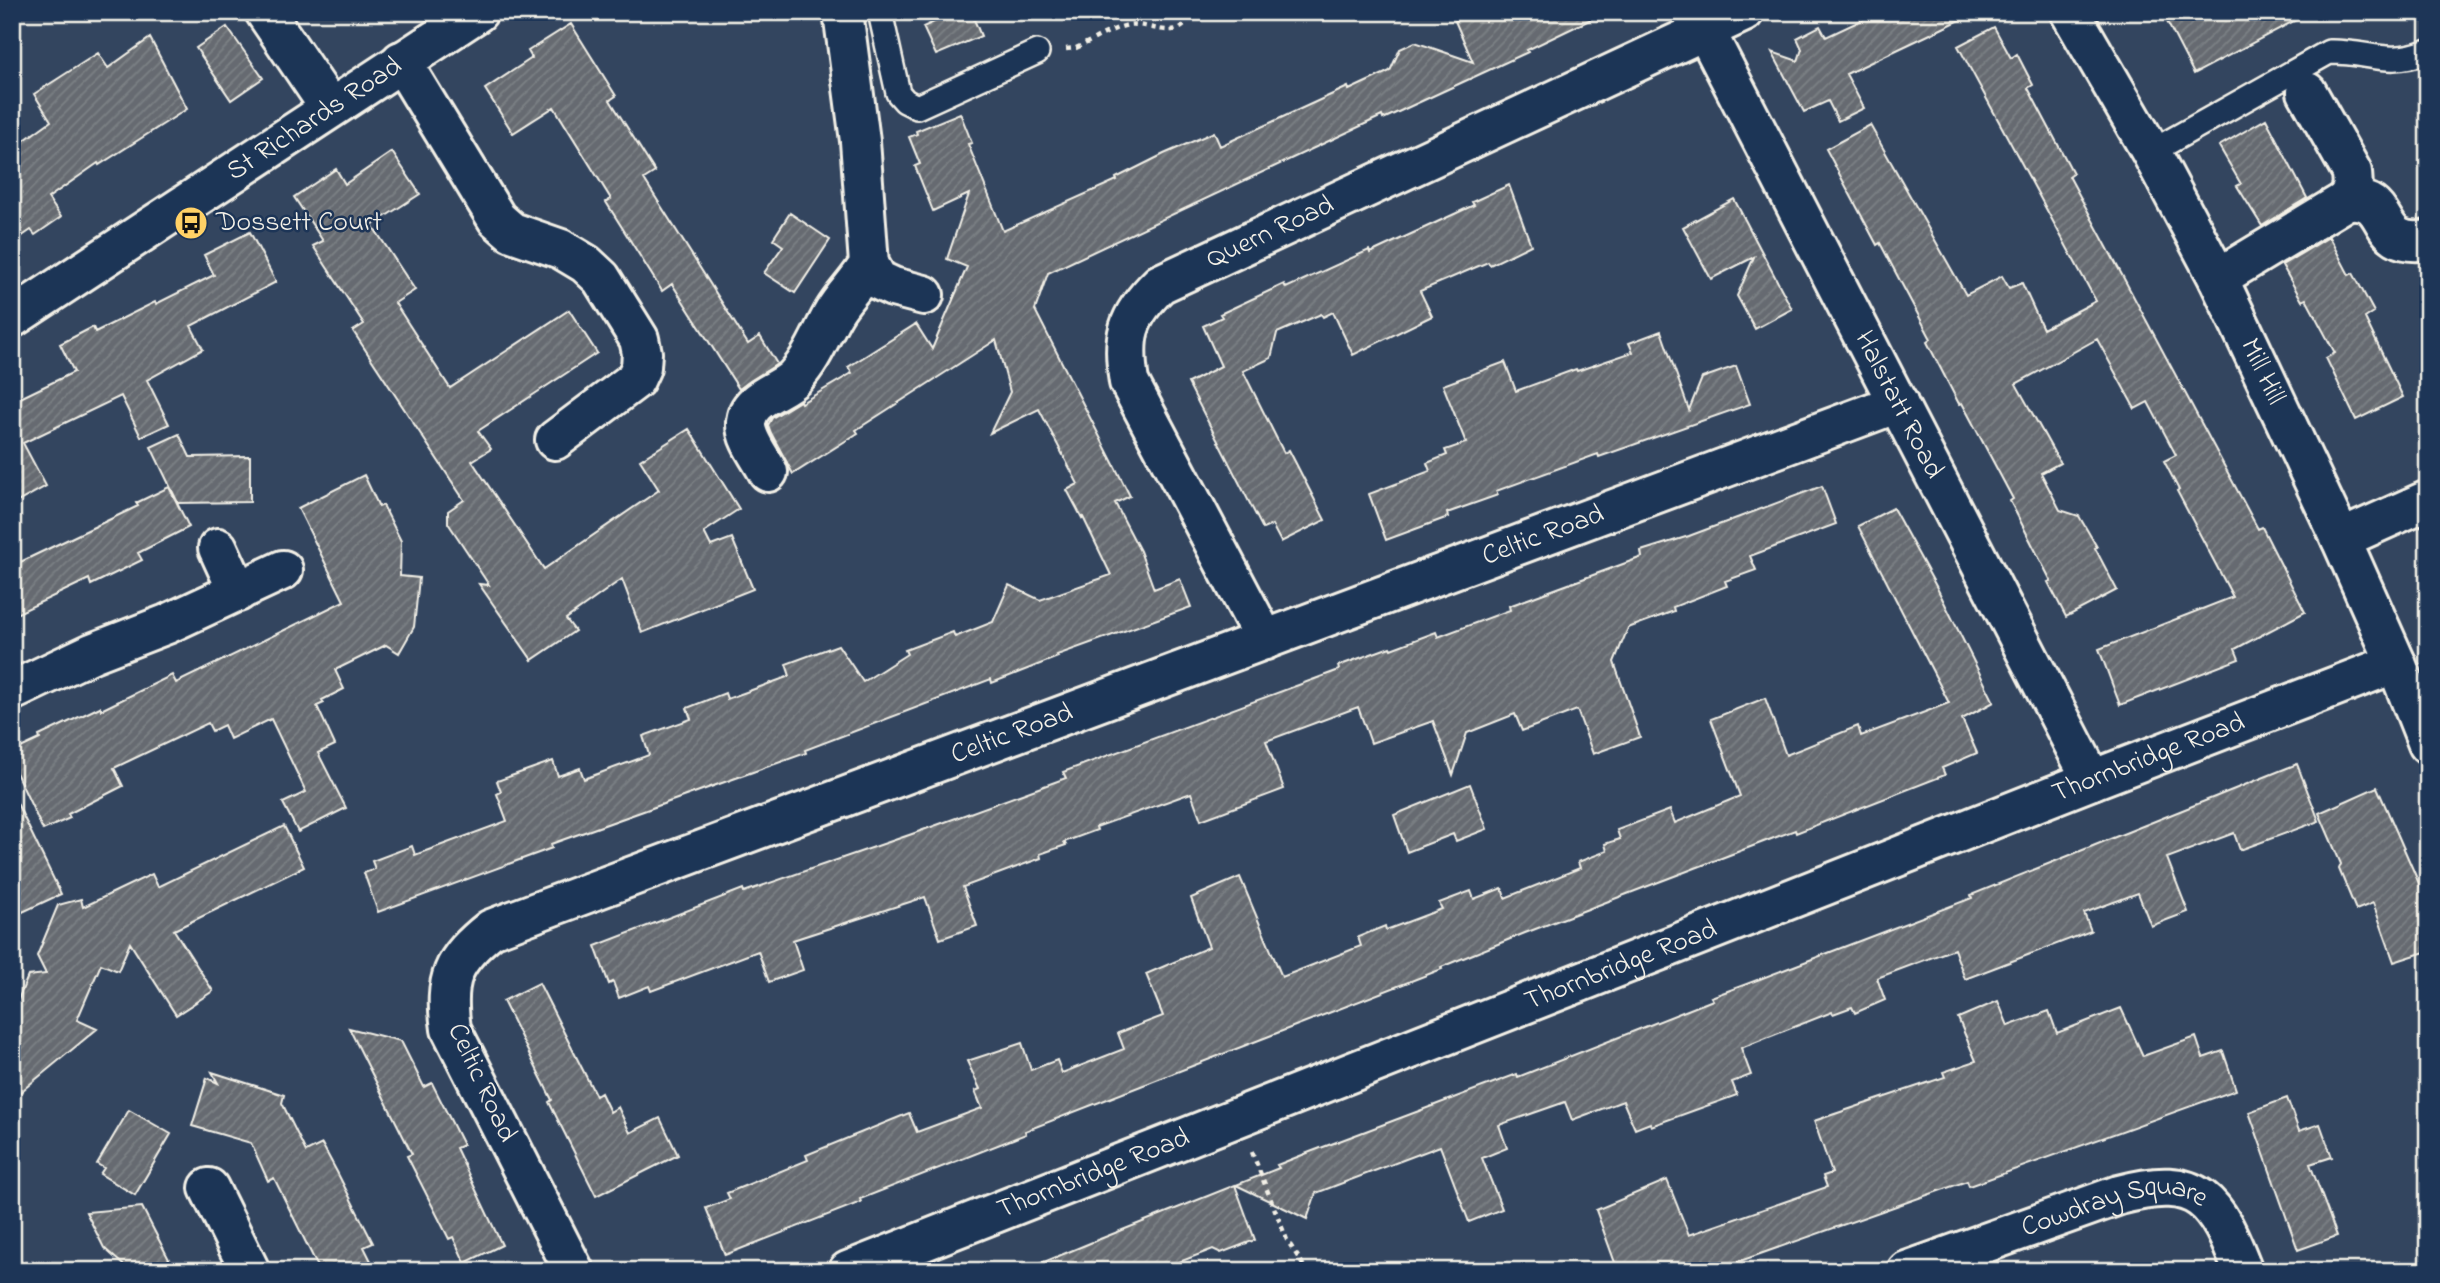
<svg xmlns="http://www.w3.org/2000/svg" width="2440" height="1283" font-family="'Indie Flower',sans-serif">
<defs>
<pattern id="building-hatch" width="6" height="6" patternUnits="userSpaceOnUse" patternTransform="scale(1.75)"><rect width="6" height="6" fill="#666b71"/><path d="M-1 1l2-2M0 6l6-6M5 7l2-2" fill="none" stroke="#7c8185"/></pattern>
</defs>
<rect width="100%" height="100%" fill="#33455f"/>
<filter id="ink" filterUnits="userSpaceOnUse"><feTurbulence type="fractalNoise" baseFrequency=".0143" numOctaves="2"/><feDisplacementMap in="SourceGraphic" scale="14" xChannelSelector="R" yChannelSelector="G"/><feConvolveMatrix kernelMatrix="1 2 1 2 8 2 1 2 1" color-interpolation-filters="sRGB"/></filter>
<g filter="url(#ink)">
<path fill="url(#building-hatch)" stroke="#f4f1e8" stroke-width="2" d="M956,12H971L981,36L936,55L923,27Z
M1473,12H1606L1527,50L1528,52L1383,119L1382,116L1048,273L1035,310L1130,496L1115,503L1140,551L1154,589L1180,579L1191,607L1057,655L1058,657L992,683L991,679L805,750L806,753L551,844L552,848L378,912L364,873L375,869L372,861L412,846L415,855L507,821L497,794L501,792L497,781L553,761L558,776L580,768L584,779L649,755L643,736L691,719L687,708L725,693L727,699L790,676L786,664L838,645L863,682L907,654L905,650L953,632L955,637L993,622L1009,585L1040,600L1111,575L1083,517L1082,518L1067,490L1078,484L1039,409L990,433L1010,392L996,340L856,430L858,433L793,474L771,433L768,425L772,418L800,401L801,403L852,373L848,367L916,324L932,349L967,267L947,259L969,194L933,211L915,166L920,164L909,137L917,134L916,131L960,113L972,143L968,144L1003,231L1117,180L1116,178L1164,154L1214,132L1220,146L1348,87L1349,90L1390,71L1400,49L1415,42L1473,62L1455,21Z
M1879,12H1977L1846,74L1864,108L1838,121L1828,101L1804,112L1772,52L1798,61L1802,49L1797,38L1820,26L1826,37Z
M2162,12H2311L2194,74Z
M571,24L616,96L610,100L655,172L644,179L748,344L760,336L777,364L739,389L672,284L662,291L606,202L611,199L554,107L513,133L485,89L532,58L528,51Z
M227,27L263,78L231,100L196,48Z
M1994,27L2011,58L2017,54L2033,85L2028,88L2073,173L2069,176L2258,529L2262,527L2305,612L2235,649L2239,659L2120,705L2099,649L2233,597L2177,491L2179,490L2164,461L2176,455L2148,402L2135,409L2097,339L2016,384L2060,463L2041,473L2060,510L2079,516L2097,547L2095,548L2117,590L2066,617L2048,582L2051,581L2010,501L2013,499L1962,403L1959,404L1927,342L1931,339L1906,292L1880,243L1877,245L1826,149L1870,125L1966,295L2002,276L2009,288L2022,283L2043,329L2096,301L1958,46Z
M150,38L187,109L99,165L98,163L48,198L61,217L35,235L31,230L12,243V149L51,121L34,94L98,53L108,68Z
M2266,119L2307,198L2262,226L2237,186L2241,184L2219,146Z
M392,152L420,194L372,225L415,290L395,303L450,388L569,310L597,353L478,431L491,449L472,461L544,569L659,490L640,460L689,429L739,509L704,532L711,546L732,538L753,589L642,633L622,579L566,619L575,631L532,660L479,584L489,585L448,523V511L464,500L353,331L364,324L313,246L323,241L294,197L336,169L345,184Z
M1509,185L1531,245L1490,265L1488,262L1420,291L1432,316L1353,355L1333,312L1323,317L1321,314L1277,333L1271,358L1243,371L1284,453L1289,450L1325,520L1281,542L1272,525L1263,529L1188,383L1221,366L1203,326L1222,317L1220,314L1284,284L1286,288L1369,250L1370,253L1474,205L1472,202Z
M1734,199L1792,309L1755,329L1737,296L1754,257L1711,279L1683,227Z
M790,213L830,240L795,293L764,273L783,246L773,239Z
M250,232L276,282L191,326L203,349L147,380L169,424L141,437L121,396L23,443L46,486L12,505V402L74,372L60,344L93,327L95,332L155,302L156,304L214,275L204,255Z
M2329,237L2349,275L2353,273L2374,312L2365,318L2403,397L2356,420L2326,358L2335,353L2306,299L2302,301L2282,265Z
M1661,331L1689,410L1702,378L1736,366L1750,404L1599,457L1598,454L1496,491L1498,495L1447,513L1448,517L1386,540L1369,494L1430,471L1427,463L1447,455L1445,450L1466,443L1443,385L1505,362L1516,391L1576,369L1577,371L1633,352L1629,343Z
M179,434L190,457L250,456V502L178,503L151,447Z
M364,475L379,507L383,505L401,541L400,576L419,578L414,627L399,653L386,645L335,670L344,689L322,700L324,703L317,706L335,745L318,753L346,808L298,832L283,803L306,792L271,719L230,739L224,725L212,731L208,723L114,768L123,786L68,814L70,818L43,830L12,764V752L40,739L39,736L100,707L101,710L172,675L176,683L344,601L298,508Z
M1822,486L1836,524L1750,556L1756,570L1725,581L1727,586L1673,607L1674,611L1628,628L1614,662L1640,737L1593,754L1577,710L1522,731L1515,714L1467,733L1453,775L1433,721L1371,743L1358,707L1266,741L1284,789L1201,820L1191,793L1096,827L1097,830L1064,842L1066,845L1040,854L1041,858L963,887L977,926L940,939L925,897L793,940L803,970L769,982L758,951L651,991L649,986L619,998L613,982L609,984L595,946L743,889L744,892L912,834L1066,778L1063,772L1339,670L1338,666L1390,647L1391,649L1436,632L1438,637L1510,610L1509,606L1642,557L1641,551L1689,536Z
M169,487L189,527L138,553L142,560L91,585L89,579L12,616V566L138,506L136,503Z
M1893,508L1937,588L1994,702L1962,719L1977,753L1942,768L1945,775L1796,833L1795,830L1525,933L1441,967L1442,969L1025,1131L1026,1134L860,1199L861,1202L725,1255L706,1208L730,1199L727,1193L808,1160L806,1155L909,1113L917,1132L982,1108L975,1091L980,1089L967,1061L1022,1043L1031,1070L1057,1060L1062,1073L1124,1049L1118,1033L1163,1016L1146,974L1209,947L1191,898L1240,877L1282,977L1361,946L1358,937L1385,926L1386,930L1442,909L1439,903L1471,891L1474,899L1502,888L1505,898L1580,868L1578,862L1607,851L1605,844L1620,839L1617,830L1670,810L1675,823L1740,796L1711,719L1765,698L1786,755L1858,726L1861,736L1949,703L1858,526Z
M2297,764L2319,821L2240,850L2234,833L2167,858L2188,912L2151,926L2138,893L2084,913L2091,931L1965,979L1954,949L1877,978L1885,1000L1855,1013L1852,1007L1833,1014L1832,1012L1741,1048L1751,1075L1732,1082L1737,1095L1651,1126L1650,1123L1635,1129L1623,1101L1572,1120L1565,1102L1499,1125L1507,1148L1482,1158L1502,1209L1469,1222L1440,1146L1316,1193L1307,1219L1236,1185L1279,1168L1277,1165L1310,1152L1517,1074L1518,1077L1713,1000L1711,997L1744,985L1972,898L1971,895Z
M1470,784L1487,829L1456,841L1453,834L1407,852L1394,815Z
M2377,787L2428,904V951L2394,962L2373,903L2356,910L2339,869L2341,864L2319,813Z
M12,793L61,894L12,917Z
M284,826L304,867L174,930L213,991L176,1015L130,943L118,971L101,964L77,1020L97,1029L12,1099V1014L28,976L46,974L37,956L58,905L81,899L83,907L152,874L158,887Z
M539,983L596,1096L601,1093L610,1112L618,1107L630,1133L660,1118L678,1155L596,1196L549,1102L552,1100L503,1001Z
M1998,1001L2008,1026L2049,1011L2057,1033L2121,1008L2143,1056L2196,1037L2203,1058L2223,1051L2236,1090L1969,1186L1967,1181L1712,1271H1618L1596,1210L1667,1180L1689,1235L1827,1187L1823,1176L1832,1173L1814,1121L1945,1077L1943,1072L1976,1061L1958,1018Z
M349,1028L401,1041L424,1087L432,1083L463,1145L456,1148L502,1245L465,1263L453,1237L449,1239L407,1156L412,1154Z
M212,1072L284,1095L282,1103L306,1152L322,1144L337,1172L373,1243L364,1247L376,1271H320L274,1178L268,1181L251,1143L192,1126L207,1078L218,1083Z
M2287,1098L2299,1131L2320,1124L2332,1157L2310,1164L2337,1236L2298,1250L2249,1112Z
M129,1110L171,1134L135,1195L100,1174L104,1168L97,1164Z
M1235,1185L1255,1240L1221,1253L1213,1249L1156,1271H1028L1027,1269L1095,1241Z
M142,1207L175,1271H130L104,1248L86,1212Z"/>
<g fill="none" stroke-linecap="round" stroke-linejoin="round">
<defs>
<path id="lane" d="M880,12L898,93L905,101L917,107L1037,52
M2151,152L2329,52C2370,51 2385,67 2428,51"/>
<g id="street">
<path d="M265,12L330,108"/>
<path id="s1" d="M1705,30L2092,780"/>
<path d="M401,61L497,219L512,232L561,249L586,264L601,278L639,339L642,353L641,367L635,380L555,440"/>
<path d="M2307,92L2352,172L2353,187L2347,200C2396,195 2370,250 2428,240"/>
<path d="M869,264L878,280L893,287L924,295"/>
<path d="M2218,278L2347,200"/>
<path d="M768,472C761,458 745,439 746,423C747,397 781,392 795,377C813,358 821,334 834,312C844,295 859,282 869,264L860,141L843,12"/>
<path d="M2341,539L2428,500"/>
<path d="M218,548L238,592"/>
<path id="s2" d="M1265,640L1129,382C1122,337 1126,317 1160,284L1744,12"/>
<path d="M12,691L92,653L167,624L283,570"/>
<path d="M209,1188L250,1271"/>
<path id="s3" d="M574,1271L451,1029C444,979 452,960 491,929L1898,403"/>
<path id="s4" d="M848,1271L2092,780L2396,663"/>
<path id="s5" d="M1907,1271L2119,1195C2200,1173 2216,1201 2243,1271"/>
</g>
<g id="secondary">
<path id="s6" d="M2070,12L2151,152L2218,278L2341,539L2396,663L2428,744"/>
<path id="s7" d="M12,318L478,12"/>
</g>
</defs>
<use href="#lane" stroke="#f4f1e8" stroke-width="28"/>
<use href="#street" stroke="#f4f1e8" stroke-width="44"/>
<use href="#secondary" stroke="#f4f1e8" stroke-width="44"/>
<path stroke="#f4f1e8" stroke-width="4.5" stroke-dasharray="5 5" stroke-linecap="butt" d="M1066,49L1076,48C1092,41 1110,29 1128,25C1146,21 1183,46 1191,12
M1252,1152L1287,1240L1307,1271"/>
<use href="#lane" stroke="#1d3557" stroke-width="23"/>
<use href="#street" stroke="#1d3557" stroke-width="38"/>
<use href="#secondary" stroke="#1d3557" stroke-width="38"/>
</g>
</g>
<defs>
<symbol id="bus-disc" viewBox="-11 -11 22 22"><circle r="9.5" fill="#ffd166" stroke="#1d3557"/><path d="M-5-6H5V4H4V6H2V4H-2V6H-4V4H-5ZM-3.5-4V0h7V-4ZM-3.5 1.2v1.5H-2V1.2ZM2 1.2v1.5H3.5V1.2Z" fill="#111"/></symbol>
</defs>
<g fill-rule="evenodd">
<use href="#bus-disc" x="172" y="204" width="38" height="38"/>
</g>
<g text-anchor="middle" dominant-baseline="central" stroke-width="5" stroke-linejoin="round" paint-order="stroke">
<g font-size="28" fill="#f4f1e8" stroke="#1d3557">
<text stroke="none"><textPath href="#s7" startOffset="362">St Richards Road</textPath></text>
<text stroke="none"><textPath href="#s2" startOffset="522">Quern Road</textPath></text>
<text stroke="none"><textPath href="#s6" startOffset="408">Mill Hill</textPath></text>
<text stroke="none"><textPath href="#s1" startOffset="422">Halstatt Road</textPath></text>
<text stroke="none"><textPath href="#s3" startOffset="1510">Celtic Road</textPath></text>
<text stroke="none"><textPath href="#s3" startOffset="943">Celtic Road</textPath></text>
<text stroke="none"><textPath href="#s4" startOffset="1398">Thornbridge Road</textPath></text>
<text stroke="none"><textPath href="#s4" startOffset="831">Thornbridge Road</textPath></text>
<text transform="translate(481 1083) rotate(65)">Celtic Road</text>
<text stroke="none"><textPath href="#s4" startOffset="264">Thornbridge Road</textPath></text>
<text stroke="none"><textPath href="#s5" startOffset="219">Cowdray Square</textPath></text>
</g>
<g font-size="28" fill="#f4f1e8" stroke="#1d3557" text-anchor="start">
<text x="216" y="223">Dossett Court</text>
</g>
</g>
<rect width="2440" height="1283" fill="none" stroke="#1d3557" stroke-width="42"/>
<rect x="21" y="21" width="2398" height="1241" fill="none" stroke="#f4f1e8" stroke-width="2.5" filter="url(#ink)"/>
</svg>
